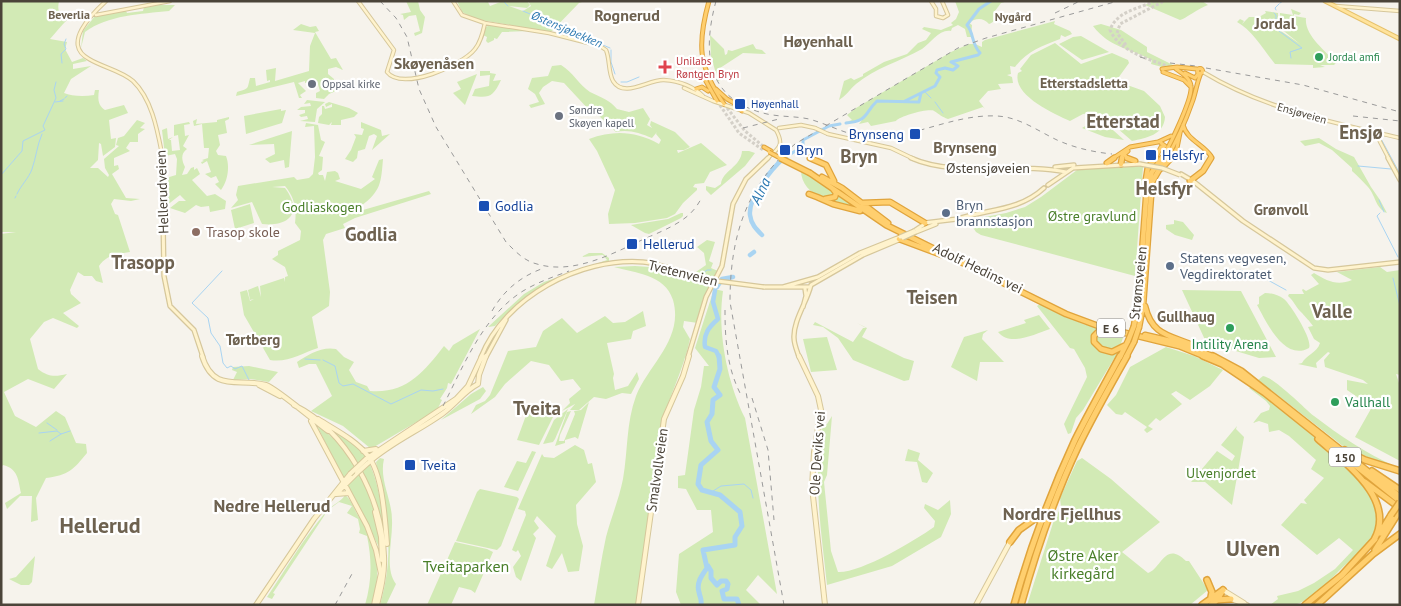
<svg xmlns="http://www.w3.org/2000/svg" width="1401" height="606" font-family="'PT Sans',sans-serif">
<rect width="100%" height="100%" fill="#f6f3ec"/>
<path fill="#d2eab5" d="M1,1H59C57,11 59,15 68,19C61,26 56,32 50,39L67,42L65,49L72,62L83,58L87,61L73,64V69L91,66L71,79L64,93C71,96 83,97 94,95L95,90H99C98,97 97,105 105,110L124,105L128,113L109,120L111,139L116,138L115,147L103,156L101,144L99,143L98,160L90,168H98L108,177L109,175L105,168L104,159L119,146L116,145L118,138L124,136L137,120L145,123L140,128L145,129L138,134V142H130L126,148L130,151L114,158V166L118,165L119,169L112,174L126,198L140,199L131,201L114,199L111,204L115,214L118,215L130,252C118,254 106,255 99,266L103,283L96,281L92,276H84L78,272L70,290L71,294L81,303L63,313L79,326L77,328L53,318L44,322L30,339L38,369C48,377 55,377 67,374L54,389L28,379L4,392L15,416L36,427L56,411L65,417L76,443L86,444L87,453C73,470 69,475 46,478L36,498L38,520L31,522L32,496H20L7,509L5,503L21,493C18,479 18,469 3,465L1,467V234L16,232H1Z
M406,1H418L420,10L425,17L422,33L415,36L414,33L420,31L416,15L409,16L404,20L403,15L400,14L411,12Z
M457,1C468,1 476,3 488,2L490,6L503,1H527L530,5L527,8L509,6L523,11L531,6L528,1H585L579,3L551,32L475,19L462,12Z
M955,1H1008L1001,3L995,11L997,15C996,19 993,23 989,24C983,17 975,18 969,23L972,25L971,37H967L965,29L958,25L952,28L951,31C939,29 931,43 922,49C901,61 875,68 856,84C850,89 846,96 839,100L844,81L851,78L854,80L863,76V74L884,62L907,54L918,43L926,40L931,33L922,29L924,27L941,30L953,25L951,23L956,19L959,12Z
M1153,1H1202L1208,5C1199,8 1185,19 1180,20L1145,5Z
M159,5H175L169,11C141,14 108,15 85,32L81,48L83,31L95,16L126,11L127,13L143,11L144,7Z
M1291,9L1301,13L1299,15L1294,14V16L1306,18C1304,35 1326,51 1336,63L1334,65H1320L1325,67L1313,68V65L1275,64C1263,49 1252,30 1237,22L1240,19L1244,21L1242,24L1249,17H1259L1266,13L1265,11L1278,13V29L1300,44L1280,28V13L1293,15Z
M1055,21L1054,24L1070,31L1072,34L1065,37L1061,35L1060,39C1042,46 1027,51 1015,67L1010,66L1011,74L1007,75L1012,77L1013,83L998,84L1001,89L988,91L979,101L985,109L983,107L948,119C942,117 939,114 934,111C929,108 900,116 896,121L871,126L868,122L859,124L862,120L846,122L852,120L847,115L856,108L951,52L969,44H975L982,47V42L985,40Z
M301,24L310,27L316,26L319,31L315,32L331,59L336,58L343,70L336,67L328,69V74L334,79L333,87L336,91L329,94L324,99L316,98V93L320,91L317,81L305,83V81L298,83L306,91L300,95L302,98H299L294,82L236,96L237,92C250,88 247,89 250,78H255L256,86L270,82V80L267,81L266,70L276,68L275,81L309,71L310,46L315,33L293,30Z
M1101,24L1121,30L1147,47V52L1175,66L1162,67L1151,64L1152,60C1129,48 1110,48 1093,26Z
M490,25L529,31L502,32L497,39L494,38V40L488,43L486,41L487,37L483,35L486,27Z
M710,35L724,49L725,55L727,54L728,50L732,51L753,44L756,49L762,50L766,54L743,53L717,70L721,80L718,81L711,56Z
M1081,36L1109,52L1082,60L1059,44L1073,37Z
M1055,43L1081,64L1112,53L1128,60L1129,63L1116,81L1144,91L1160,106L1165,117C1164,135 1146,138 1132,141L1117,128L1113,130L1124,140L1105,137L1082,128L1097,119L1091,113L1083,114L1070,121C1053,113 1012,95 1018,73L1022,71L1020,69L1031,55Z
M561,65C573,72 579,85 590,92C600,97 610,100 617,109L629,112L643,108L650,119L647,125L652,128L650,125L651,121L675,132L690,147L684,150H677L678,153L701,143L727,165L710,172L704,183L695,184L693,187L697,188V190L683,203L675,214L667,218L635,223L609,224L608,214L615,190L597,151L589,139C614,130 635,131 659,144L661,140L656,134L657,132L652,138C640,133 628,129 616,132L597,114L590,111L564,83L552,81L543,87L539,93L545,104L531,108L529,105L539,102L535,94L528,89L532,78L548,76L552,66Z
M480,71H490V73L496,74L493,81L501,80C493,97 490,98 472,96L475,89L489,86L490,75L480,76Z
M477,74L465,105L453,93L461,89L457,82Z
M307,100L325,102L317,109L315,122L300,121L308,119L307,116L301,117L299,115L305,113V110H297L301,107L311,106L310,103L304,104Z
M329,102L349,108L358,113L354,117L341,120V125H331L332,122L329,125L318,123L319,117L322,114V106H324L325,109L332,107V104L326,107L325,104Z
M281,109V111L286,110L282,123L246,134L244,116Z
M229,117V119L225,121L227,133L218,135L220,145L216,151L218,155L226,156C230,166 228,181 221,190L215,184L219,182L216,176L211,178L205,174L211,172L207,161L202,164L201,162L204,161L202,160L208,158L209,148H204L202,124L194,126L193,121L197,119L196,124L217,122V120Z
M189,122L190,124L184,125L185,136L189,135L183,146L187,149C180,154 182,161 185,167L182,175L187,174L191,168L194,167V170L197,168L200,174L192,180L207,196L215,194L226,201L225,209L210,212L209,206L201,207L196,205L185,213L170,208L179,201H186L180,195L166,206L168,193L166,178L176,175L177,159L175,154L165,156L162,130L172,126L167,128L168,139L173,137L169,140H171L172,151L180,150L178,135L174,136V125Z
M361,122L381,130L382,136L390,134L372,150L377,136L374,134L369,136L365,149L358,151L357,158L353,162L345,159L351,150L356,137L354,134L362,135L364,129L361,128Z
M306,123L318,125L321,140L325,142L319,156L323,157L322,170L318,173L319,175H323L325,181L327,172L335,171L338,173L340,179L335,181L361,189L375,179L372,177L379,160L383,159C381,183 381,191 361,206L363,210L429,191L431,194L355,218L343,224L345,228L326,234L323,240L330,292L329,306L312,317L318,348C302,353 288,363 270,360L244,315L240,292L247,290L250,301L254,299L250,300L248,290L258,286L261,297L260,286L284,278L285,282V277L288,276L285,267L272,259L278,255V251L300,240L301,231L295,223C297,208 294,197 285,186L272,187L285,188C303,212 290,227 262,224L252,202L231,208L238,200L236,195L238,186L294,177L297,180L309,178L313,174L315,157L314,126L305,127Z
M292,131L289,167L285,168L284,160L270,163L265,159L275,154L274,144L249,145Z
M1319,138L1336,149L1354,157L1371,187L1380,200L1387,213C1375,208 1376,196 1368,187C1363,182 1358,176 1352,171V168L1332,150L1319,143L1305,146L1300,141Z
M742,151H749L755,153L745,166L711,195L706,190V186L715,188L721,184C722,171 741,167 742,151Z
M1132,165L1143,167L1135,276L981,235L976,232L968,220L1006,213L1025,207L1041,197L1077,170Z
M801,170L819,179L859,210C838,204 801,198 801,170Z
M250,204L254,223L235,229L231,210Z
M681,213H683V216L681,218L649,234L645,233L631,225L668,219Z
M1174,220L1183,222L1194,235L1192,240L1175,235L1166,229V225L1174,224Z
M707,240L715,242L709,261L713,263L711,268L718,271L713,279L693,274L706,265L704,253L697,247Z
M589,253H602L609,258V261C563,277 530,289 495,326L488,327L524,294L544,282L607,260L603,255L581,257Z
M635,266L650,267L710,285L705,295L698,323L684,321L683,327L690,339C683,372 667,400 659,433L643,584L638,605H594C598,582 601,560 606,537C611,518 619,499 623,479C628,451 626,423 636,396C649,364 684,339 673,300C665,274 634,273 614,267Z
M1380,267L1387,272L1400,270V375L1396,374L1400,386V461L1355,437L1372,407L1347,390V380L1368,384L1363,380L1325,367L1324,360L1330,353L1328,352L1316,363L1317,368L1298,364L1302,363C1306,355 1317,353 1320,343L1314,339L1308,327L1313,326C1309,320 1306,318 1302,313C1296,308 1294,301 1288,296L1289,294H1304L1302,290L1303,289L1306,291L1319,284L1311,275L1314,273C1327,281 1337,286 1352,280L1337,272Z
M714,289L723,291C717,331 727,382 745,418L777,594L758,575L746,590L761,605H681L676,592L679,554L713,532L711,510H697L686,489L678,488V476L685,475L694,410L701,387L704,366H709L695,348Z
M1182,290L1241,291L1276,357L1259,358L1206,342Z
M1265,293C1272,293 1278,295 1284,299C1291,305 1313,340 1309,348C1284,362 1266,321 1257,305L1259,304V297Z
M1040,304L1083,324L1124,335L1118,352L1083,410L1076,418L1071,433L1068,434L1064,424L1087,377L1085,368L1074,349L1070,348L1037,306Z
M643,311L646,326L633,331L631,339L607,343L614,374L613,378L615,390L628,386L637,372L639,379L631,394L622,393L606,399L594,397L579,410H570L575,404L562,411L570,403L569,399L581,389L573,379L561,381L549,365L531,361L505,384L495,397L471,414L476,405L485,401L490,395L508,351L536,347L543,331L562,318L577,333L605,316L613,323L625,322Z
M1039,315L1050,329C1035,334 1010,347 998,332L1026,323L1024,320Z
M815,322L853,342L863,328H866L857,323L867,328L862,337L904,358L914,361L909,380L904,381L853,360L838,338L823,327L813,325Z
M480,329L451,384L448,383L447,388L440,399L442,400L437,410L374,447L370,448L343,426L311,411L332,396L316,364H309L299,368L297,362C307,355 322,346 336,349L344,357L354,362L349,370L356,382L367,386L370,391C406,394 424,372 444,346L449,351L453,345Z
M988,330L983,334L982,339L1004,362H980L977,381L951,367L964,337Z
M827,337L837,370L811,372L803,339Z
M1166,347L1194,356L1223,370L1210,386L1190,400L1176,391L1171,394L1182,404L1160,421L1156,418L1148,426L1153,429L1147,433L1144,430L1147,427L1125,412L1122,415L1116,414L1107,405L1116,395L1130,367Z
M249,366L278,372L269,382L251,379L233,380L237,372L232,370L233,367Z
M1263,376C1275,378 1302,406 1314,416C1340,436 1366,453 1396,467L1363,458L1348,450L1258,380Z
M1252,386C1278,407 1385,488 1379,522C1376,539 1357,555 1344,566C1332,578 1313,599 1297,604C1290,606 1278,605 1270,605L1278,599L1277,596L1298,591L1314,583L1335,569L1353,550L1339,538L1317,555L1281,525L1301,503L1307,504L1304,500L1324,478L1311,469L1316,460L1289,436L1279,430L1269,432L1268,424L1259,421L1253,423L1261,413L1269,410L1270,406L1266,401L1249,388Z
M483,387L486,391L480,399L441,420L471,394Z
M589,402L578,439L575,437L565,440V443L555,446L567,412L571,411L560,435L559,441H564L575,414L574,411L581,410Z
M568,409L555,439L553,442L543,444L554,420Z
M528,410L553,417L539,445L517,440Z
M832,416L827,475L824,482L831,551L838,572C861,573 914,541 934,527L935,521L924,508L925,504L938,510L950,500L951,514L941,537L892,566L827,585C821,530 813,481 822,425L827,424Z
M323,423C337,432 353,442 364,455C375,467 382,504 383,522L359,464L340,440Z
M317,426C358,451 377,505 381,551Z
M1237,426L1236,429L1244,437L1232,505L1205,482H1191L1217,451L1232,461L1235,456L1221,445Z
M575,445L584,450L588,464L592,463L596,482L576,505L577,524L583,546L579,571L568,572L562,553L552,569L546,566L556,536L537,516L534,521L539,528L533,534L536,538L521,581L516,577L513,567L521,556L518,550L516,552L512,550L526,515L525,511L518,509L542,454L544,457L554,458Z
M908,449L920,453L918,460L933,473L927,483L922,482L917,462L905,461Z
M532,451L536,452L518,491L504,487L517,461L526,463Z
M380,458L384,459C379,480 392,499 392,520C393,540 384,568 396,584L386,605H380C396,549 386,516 376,462Z
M1082,458L1111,479L1160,522L1122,552L1148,573C1161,569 1165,540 1186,561H1189L1208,590L1190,605H1027L1053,523L1061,507L1060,498L1077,461Z
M480,489L517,497L519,499L501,546L497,550L456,541L477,492Z
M345,495C351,500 352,504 355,510C357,515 361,519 363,523C378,554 382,572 371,605H365C372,581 372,560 367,536L359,533L360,529L358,519L347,513L352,506L339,502L328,510L273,593L275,594L272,599L267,597C286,569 303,539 325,513C331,505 340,503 345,495Z
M455,542L487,549L493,552L475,593L471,590L459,587L451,605H427Z
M35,556L32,582L29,585H21L9,579L16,577Z"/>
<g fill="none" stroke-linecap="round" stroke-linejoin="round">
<path stroke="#a9d4f2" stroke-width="1" d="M504,2L508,6
M1280,3L1283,1
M1276,10L1275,8L1279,4
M523,11L610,48
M1274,13L1276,15V27
M1279,31L1302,48L1290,52L1291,58
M611,50V62L615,74
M62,63L61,54L66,49L64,44L66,39
M621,82H627L639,77
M925,92L931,98
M65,98L67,96
M60,101L64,99
M55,102L63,101
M935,102L943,113
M1379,135L1400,174
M1358,166L1391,169
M1,175L22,151L23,141L45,130L43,126L56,98L54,90L56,82
M17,194C21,185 29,178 32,169C36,158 37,145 42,134
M15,198L16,196
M1379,200L1384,212
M1380,213L1377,216L1398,257
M1240,270L1266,279L1286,290
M222,271L192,303L208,318L211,333L220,346L223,363L227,368L231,366L235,369L242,366L249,380
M702,274L707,270H711
M1393,278L1400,306
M305,359L320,360
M323,360L335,366L339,383L343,386L353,384L391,404L421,390L433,391L443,389
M47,423L57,430
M39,433L57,431L61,434L70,431
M50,441L61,434
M710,493L721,486L744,484L751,490L753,498"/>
<path stroke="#a9d4f2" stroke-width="3" d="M905,101L923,92
M846,123C869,121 864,113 877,101L919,102L921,93L935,86L940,77L936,73L937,70L945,68L953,70L958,66L951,62L978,55L980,53C971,43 974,33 967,25L979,9L991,1
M783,159L803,146V140L829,126L840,124"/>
<path stroke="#a9d4f2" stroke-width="4.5" d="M762,235C756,229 751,224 750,215C748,198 772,168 784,158
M750,255L754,252
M717,287L722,279L733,277
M715,290L713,302L718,319C709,327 703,334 705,347L716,351L719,357"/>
<path stroke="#a9d4f2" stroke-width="5" d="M708,566L711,571V578L717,585L721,581H726L728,584L727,589L722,591L724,599H737L739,605
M701,605C702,599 700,598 699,592C696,583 702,575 707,568L703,550L735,545V537L742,526L740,512L720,495L702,490L698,484L701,465L718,450L711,441L707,422L712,414L713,400L720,395L714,387L720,369L719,356"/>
<path stroke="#d4d0c8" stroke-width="3" stroke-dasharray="3 2" stroke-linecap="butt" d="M1155,1C1138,9 1117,11 1110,30C1120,53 1153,60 1175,69
M1126,45L1117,33L1120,24L1164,1
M717,101L739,133L763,150
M724,104L745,131L764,147"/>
<defs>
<path id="secondary-far2" d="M106,1C92,14 61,44 89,59C104,68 120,70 133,81C153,100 158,134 163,159
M358,1L394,50L387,72C402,92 463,65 475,49C481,42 483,32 485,23
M453,1L462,15L485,23
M931,1L936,9V16L943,18L948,15L942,1
M1336,6L1400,11
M96,15L170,1
M485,23L549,33L600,46L606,50C610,59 608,72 613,81C624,99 649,79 664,80C679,81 693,86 703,96
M1203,72C1264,109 1331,122 1400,138
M684,88L713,101L749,113L776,130
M779,128L801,125L815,128
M1375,132L1389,159
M828,134L891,148L914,159
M767,159C778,148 785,146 776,130"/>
<path id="secondary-far1" d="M162,158L164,276L170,306L194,330L203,357
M911,158C956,178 1017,162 1066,172
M1388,158L1400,180
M1055,167L1074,165
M1181,174L1193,181L1243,221L1314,268L1328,270L1400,262
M1048,185L1073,168L1140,164
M957,219C988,209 1019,211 1044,188
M923,225L924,223L957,219
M914,231L923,225
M916,232L936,224
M764,287H810
M783,287L818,277L860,253L900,237
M803,307L806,296L805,289
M481,357C505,297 580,257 643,262C663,264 683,273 702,279
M486,357L506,320
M688,357L706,297L722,266L733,204L746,179L768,158
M799,357C797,351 794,344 794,338C793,321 807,302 811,285L863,255L901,239"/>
<path id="secondary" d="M202,356C214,394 239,377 266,385C276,388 317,423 328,431
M799,356L818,396L821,410L814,452L812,487L825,605
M259,385L280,396
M294,405C348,432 382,498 384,556C385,573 381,589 377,605
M318,419C335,430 356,440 368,456C383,475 385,520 387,544
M311,421L367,526L376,550L381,574
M363,451L376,449
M366,459L456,399L468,386L482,356
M368,463C390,443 418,431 442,414C455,405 464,391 478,384L479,375L486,356
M336,494L357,473
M336,494L349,493
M375,512L381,537L382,560
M1223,590L1244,603
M1231,599L1247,605
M256,605L314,519L350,474
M374,605L381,573
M638,605L664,419L683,376L689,356
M976,605L1010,542"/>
<path id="primary" d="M1325,1L1400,39"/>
<path id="highway-far2" d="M709,1C697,44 698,66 724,104
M1197.5 71a2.5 2.5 0 1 1 5 0a2.5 2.5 0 1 1-5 0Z
M1162,69L1177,67L1197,69
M1163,72L1184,80L1190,86
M1185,73L1195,78L1198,74
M702,74L717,101
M696,89L702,87L708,91
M716,89L727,99L743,108L742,111
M1183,125C1187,140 1203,144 1211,156L1210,159
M764,147L771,151
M1124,153L1126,157L1130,159
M810,158L812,159
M1112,159L1130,147L1158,142L1171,136
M1122,159V156L1128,151
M1155,159L1161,147L1165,146L1161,143
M1161,159C1169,148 1193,98 1191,86C1190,78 1182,73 1176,69
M1166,159C1177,141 1186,120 1193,100C1196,91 1197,82 1201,73
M1170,159L1177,148L1180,133"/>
<path id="highway-far1" d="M810,158L826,165L834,181
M1127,158L1135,161
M1107,163L1114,158
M1121,164L1122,158
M1162,168L1171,158
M810,173L886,225L1066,314L1101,327L1179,346L1206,357
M822,177L842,188L888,223
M1190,181L1203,171L1211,158
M1145,185L1148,167L1156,158
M809,194L817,197
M817,197L833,204L860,211
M825,199L835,197L836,193L833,189
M862,203L890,202L925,223
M899,239L942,255
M1145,306C1152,336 1170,335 1195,346
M1134,326L1139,294L1147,185L1152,172L1162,158
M1139,327L1143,306L1152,182L1166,158
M1109,332H1098L1094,336V342L1101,349L1112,352L1126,345
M1145,335L1179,343L1215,357
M1120,357L1128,341
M1126,357L1134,342"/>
<path id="highway" d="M1203,356L1222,364L1265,393L1400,501
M1213,356L1241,371L1400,497
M1318,439C1345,463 1397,499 1374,540
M1345,450L1365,460L1400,471
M1372,471L1400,490
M1365,482L1400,508
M1380,533L1391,515
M1010,542L1019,530L1043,513
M1375,550L1400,510
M1207,580L1212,592L1211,597
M1217,600L1231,599
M1014,605C1030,548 1050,494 1075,440C1089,412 1105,384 1120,356
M1021,605C1036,551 1054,498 1078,447C1093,416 1110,386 1127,356
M1202,605L1223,590
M1211,605L1217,600L1223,590
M1305,605L1342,575L1375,539
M1317,605L1373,554L1400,534"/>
</defs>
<use href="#secondary-far2" stroke="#d6c79b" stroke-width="4.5"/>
<use href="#secondary-far1" stroke="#d6c79b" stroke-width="5.5"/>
<use href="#secondary" stroke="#d6c79b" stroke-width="6"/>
<use href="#primary" stroke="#e6c16a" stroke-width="5"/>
<use href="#highway-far2" stroke="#e0a43c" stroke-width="5"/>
<use href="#highway-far1" stroke="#e0a43c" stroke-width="7"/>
<use href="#highway" stroke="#e0a43c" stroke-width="8"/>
<use href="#secondary-far2" stroke="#fff3cd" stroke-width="2.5"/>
<use href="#secondary-far1" stroke="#fff3cd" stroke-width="3"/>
<use href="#secondary" stroke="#fff3cd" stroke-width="4"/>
<use href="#primary" stroke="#ffe39c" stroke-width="3"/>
<use href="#highway-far2" stroke="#ffcf6e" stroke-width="3"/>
<use href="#highway-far1" stroke="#ffcf6e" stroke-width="4.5"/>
<use href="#highway" stroke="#ffcf6e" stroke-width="5"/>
<path stroke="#9a9a9a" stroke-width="1" stroke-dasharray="5 5" stroke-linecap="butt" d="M380,1L396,18L407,37L419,89L436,127L506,242C515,251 524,261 537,264C573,275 612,254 644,239C658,233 673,227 685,218C693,212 698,205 702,197
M716,1C702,53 706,100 767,114C781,117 795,116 809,119C834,126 855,140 882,138C921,134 958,114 997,116C1019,117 1038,131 1057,140C1075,148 1093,152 1112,154
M1055,13L1080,1
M1140,57L1147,59
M1170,63L1196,66
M1206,68L1303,85L1400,112
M1353,116L1400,121
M743,128L779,119
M725,310C725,340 727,368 741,395
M492,311C504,290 521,276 544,268
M752,398L768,450L774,520
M443,406C464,365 483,316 523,291C538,282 553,277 569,271
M335,605L353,572
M784,605L730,302C730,238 745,187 795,144L958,48L986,38L1118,1"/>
<defs>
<path id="secondary-bridge-far2" d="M815,128L828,134"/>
<path id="secondary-bridge-far1" d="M1140,164L1162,168L1180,175
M900,237L914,231
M903,238L916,232
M702,279L764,287"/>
<path id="secondary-bridge" d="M357,473L368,463
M350,474L366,459"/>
<path id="highway-bridge-far2" d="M769,152L782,159"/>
<path id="highway-bridge-far1" d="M780,158L810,173
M1128,341L1134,326
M1134,342L1139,327"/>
<path id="highway-bridge" d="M1391,515L1400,502"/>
</defs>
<use href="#secondary-bridge-far2" stroke="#d6c79b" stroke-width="4.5" stroke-linecap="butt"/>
<use href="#secondary-bridge-far1" stroke="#d6c79b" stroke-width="5.5" stroke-linecap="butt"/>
<use href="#secondary-bridge" stroke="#d6c79b" stroke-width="6" stroke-linecap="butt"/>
<use href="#highway-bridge-far2" stroke="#e0a43c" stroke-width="5" stroke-linecap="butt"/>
<use href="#highway-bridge-far1" stroke="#e0a43c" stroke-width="7" stroke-linecap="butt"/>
<use href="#highway-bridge" stroke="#e0a43c" stroke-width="8" stroke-linecap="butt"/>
<use href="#secondary-bridge-far2" stroke="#fff3cd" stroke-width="2.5"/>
<use href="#secondary-bridge-far1" stroke="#fff3cd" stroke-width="3"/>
<use href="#secondary-bridge" stroke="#fff3cd" stroke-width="4"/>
<use href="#highway-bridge-far2" stroke="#ffcf6e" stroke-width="3"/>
<use href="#highway-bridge-far1" stroke="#ffcf6e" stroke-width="4.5"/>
<use href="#highway-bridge" stroke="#ffcf6e" stroke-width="5"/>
</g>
<g fill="#2e9e5b" stroke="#fff" stroke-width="2">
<circle cx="1319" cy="57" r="5"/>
<circle cx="1230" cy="328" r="5"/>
<circle cx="1335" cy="402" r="5"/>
</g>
<path fill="#e0444e" stroke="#fff" stroke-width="2" d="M662.5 59.5h5v5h5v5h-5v5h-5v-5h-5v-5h5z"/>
<g fill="#6b7280" stroke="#fff" stroke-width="2">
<circle cx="312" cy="84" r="5"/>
<circle cx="559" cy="116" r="5"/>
</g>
<g fill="#1a4fb4" stroke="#fff" stroke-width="2">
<rect x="734" y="98" width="12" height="12" rx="2.5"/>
<rect x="909" y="128" width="12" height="12" rx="2.5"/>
<rect x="779" y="144" width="12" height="12" rx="2.5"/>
<rect x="1145" y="149" width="12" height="12" rx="2.5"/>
<rect x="478" y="200" width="12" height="12" rx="2.5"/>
<rect x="626" y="238" width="12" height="12" rx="2.5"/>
<rect x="404" y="459" width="12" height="12" rx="2.5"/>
</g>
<g fill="#5c6f8a" stroke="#fff" stroke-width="2">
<circle cx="946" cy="213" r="5"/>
<circle cx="1170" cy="266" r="5"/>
</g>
<circle fill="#8d6e63" stroke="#fff" stroke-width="2" cx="196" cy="232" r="5"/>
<g text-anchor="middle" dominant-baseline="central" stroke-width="4.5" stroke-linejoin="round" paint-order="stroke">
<g font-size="11" fill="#27864d" stroke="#fff" text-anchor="start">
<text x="1329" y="57">Jordal amfi</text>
</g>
<g font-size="11" fill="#be3a42" stroke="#fff" text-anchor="start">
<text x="676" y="61">Unilabs<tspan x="676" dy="13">Røntgen Bryn</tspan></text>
</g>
<g font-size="11" fill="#5b616d" stroke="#fff" text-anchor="start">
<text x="322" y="84">Oppsal kirke</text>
<text x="569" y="110">Søndre<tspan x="569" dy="13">Skøyen kapell</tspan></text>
</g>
<g font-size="11" fill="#164399" stroke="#fff" text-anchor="start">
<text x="751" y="104">Høyenhall</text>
</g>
<g font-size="11" fill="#4b4439" stroke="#fff">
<text transform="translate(1302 113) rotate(16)">Ensjøveien</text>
</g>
<g font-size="12" font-weight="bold" fill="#6e6250" stroke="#fff">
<text x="69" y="14">Beverlia</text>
<text x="1013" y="16">Nygård</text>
</g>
<g font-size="12" font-style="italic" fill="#2e7ab2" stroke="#fff">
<text transform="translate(567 29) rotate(23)">Østensjøbekken</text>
</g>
<g fill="#fff" stroke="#817c74" stroke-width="1">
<rect x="1097" y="318.5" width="28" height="19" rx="4"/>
<rect x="1329" y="447.5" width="32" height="19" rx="4"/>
</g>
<g font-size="12" font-weight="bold" fill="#4b4439">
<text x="1111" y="328">E 6</text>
<text x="1345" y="457">150</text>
</g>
<g font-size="14" font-weight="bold" fill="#6e6250" stroke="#fff">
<text x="1084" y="83">Etterstadsletta</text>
</g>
<g font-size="14" fill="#164399" stroke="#fff" text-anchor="start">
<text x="904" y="134" text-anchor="end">Brynseng</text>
<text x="796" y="150">Bryn</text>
<text x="1162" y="155">Helsfyr</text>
<text x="495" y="206">Godlia</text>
<text x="643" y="244">Hellerud</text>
<text x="421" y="465">Tveita</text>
</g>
<g font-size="14" fill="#4b4439" stroke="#fff">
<text x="988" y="168">Østensjøveien</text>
<text transform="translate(162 192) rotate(-92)">Hellerudveien</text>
<text transform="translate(978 268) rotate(26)">Adolf Hedins vei</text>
<text transform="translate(683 273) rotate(14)">Tvetenveien</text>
<text transform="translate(1138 283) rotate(-84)">Strømsveien</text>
<text transform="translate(817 453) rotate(-86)">Ole Deviks vei</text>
<text transform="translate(657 470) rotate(-82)">Smalvollveien</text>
</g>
<g font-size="14" fill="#4e5e75" stroke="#fff" text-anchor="start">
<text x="956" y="205">Bryn<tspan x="956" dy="16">brannstasjon</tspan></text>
<text x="1180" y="258">Statens vegvesen,<tspan x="1180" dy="16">Vegdirektoratet</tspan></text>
</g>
<g font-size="14" fill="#4a7f2a" stroke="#fff">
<text x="322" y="207">Godliaskogen</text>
<text x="1092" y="216">Østre gravlund</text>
<text x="1221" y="473">Ulvenjordet</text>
</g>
<g font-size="14" fill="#785e54" stroke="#fff" text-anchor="start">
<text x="206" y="232">Trasop skole</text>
</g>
<g font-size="14" fill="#27864d" stroke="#fff">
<text x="1230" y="344">Intility Arena</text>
<text x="1345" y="402" text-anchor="start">Vallhall</text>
</g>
<g font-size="15" font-style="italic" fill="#2e7ab2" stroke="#fff">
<text transform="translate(760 191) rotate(-64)">Alna</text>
</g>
<g font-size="15" font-weight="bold" fill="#6e6250" stroke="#fff">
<text x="1281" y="209">Grønvoll</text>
<text x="1186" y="316">Gullhaug</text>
<text x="253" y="339">Tørtberg</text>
</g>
<g font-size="16" font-weight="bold" fill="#6e6250" stroke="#fff">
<text x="627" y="15">Rognerud</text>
<text x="1275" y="23">Jordal</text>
<text x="818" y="41">Høyenhall</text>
<text x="434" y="63">Skøyenåsen</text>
</g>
<g font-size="16" font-weight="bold" fill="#6e6250" stroke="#fff">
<text x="965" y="147">Brynseng</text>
</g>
<g font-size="16" fill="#4a7f2a" stroke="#fff">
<text x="1083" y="555">Østre Aker<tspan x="1083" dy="18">kirkegård</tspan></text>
<text x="466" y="566">Tveitaparken</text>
</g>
<g font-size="18" font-weight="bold" fill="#6e6250" stroke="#fff">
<text x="272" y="505">Nedre Hellerud</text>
<text x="1062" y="513">Nordre Fjellhus</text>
</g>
<g font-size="19" font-weight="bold" fill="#6e6250" stroke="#fff">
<text x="1123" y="121">Etterstad</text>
<text x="1361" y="132">Ensjø</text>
<text x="859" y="156">Bryn</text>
<text x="1164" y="188">Helsfyr</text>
<text x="371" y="234">Godlia</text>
<text x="143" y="262">Trasopp</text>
<text x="932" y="297">Teisen</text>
<text x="1332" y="311">Valle</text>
<text x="537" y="408">Tveita</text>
</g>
<g font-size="22" font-weight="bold" fill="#6e6250" stroke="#fff">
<text x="100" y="525">Hellerud</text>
<text x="1253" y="548">Ulven</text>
</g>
</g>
<rect width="1401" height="606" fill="none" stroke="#4b4439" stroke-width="5"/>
</svg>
